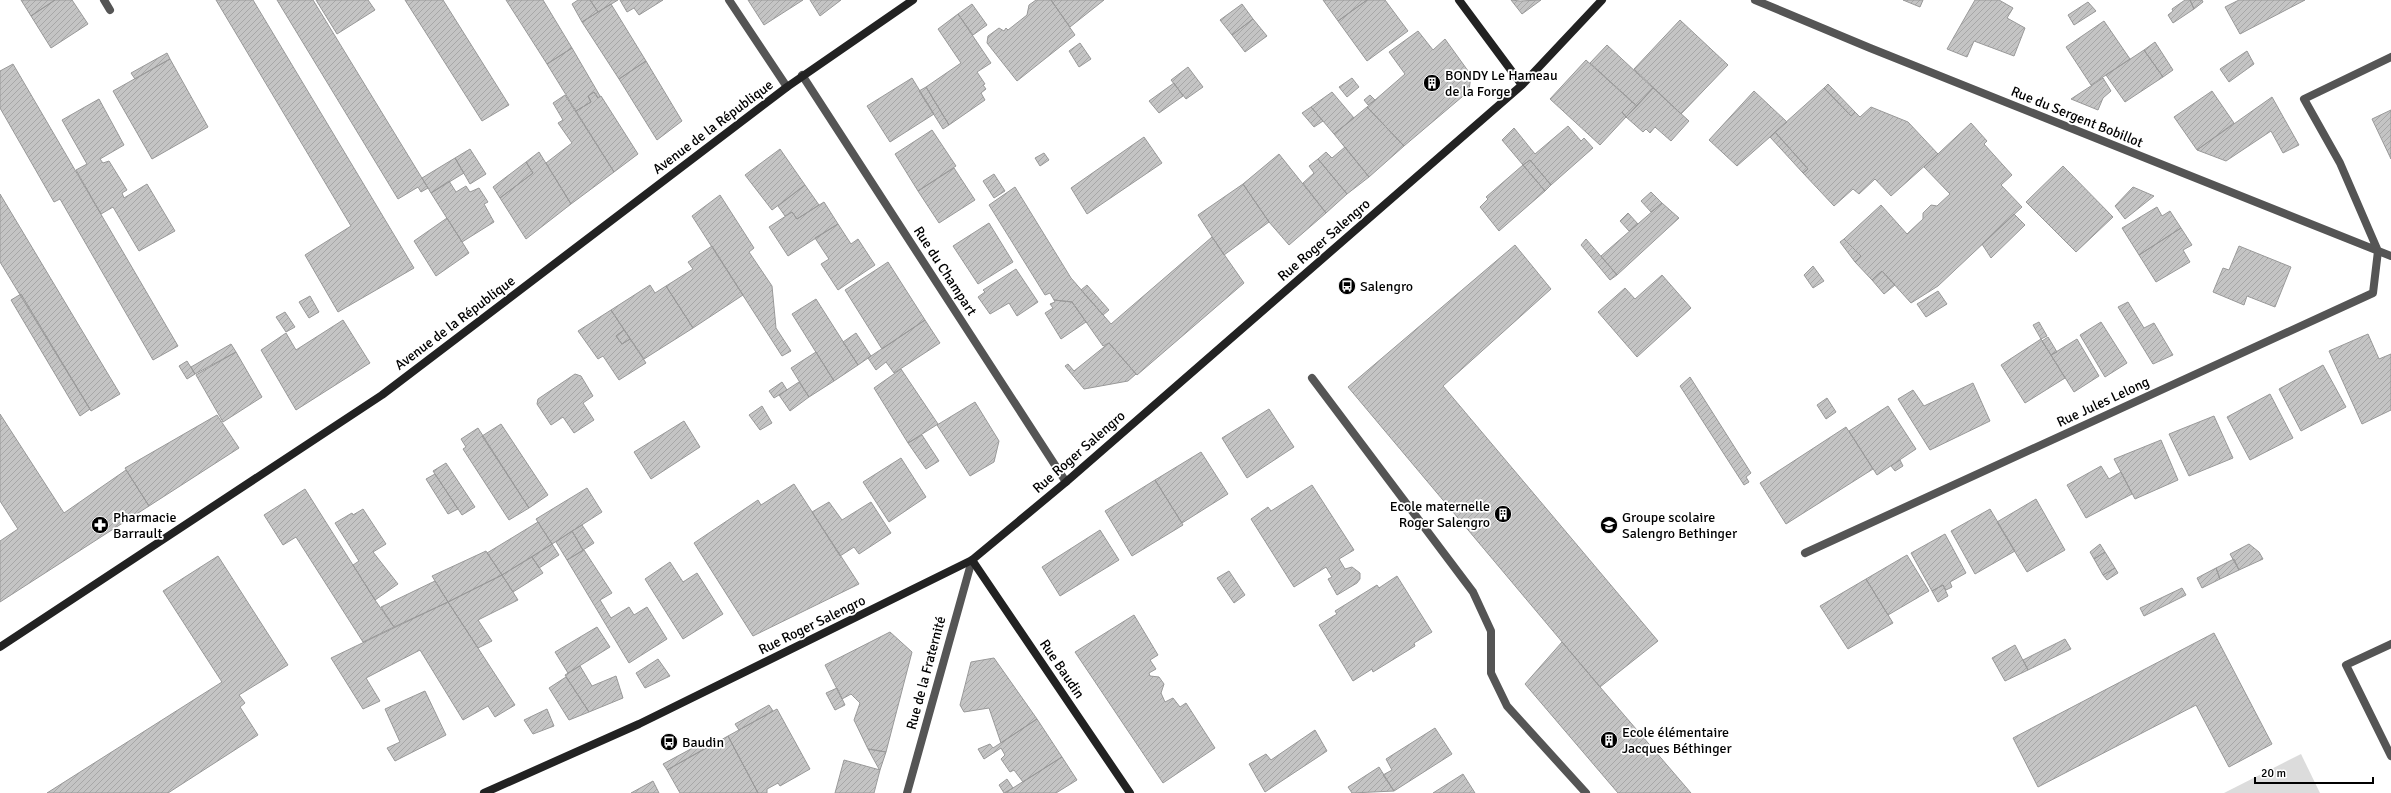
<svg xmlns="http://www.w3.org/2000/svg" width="2391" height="793" font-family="Signika,sans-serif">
<defs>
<pattern id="building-hatch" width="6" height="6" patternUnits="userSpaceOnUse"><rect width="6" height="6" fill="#c4c4c4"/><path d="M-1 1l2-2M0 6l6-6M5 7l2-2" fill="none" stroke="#a7a7a7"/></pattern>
</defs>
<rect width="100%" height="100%" fill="#fff"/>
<path fill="#dcdcdc" d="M2301,754L2320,793H2224Z"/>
<path fill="url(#building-hatch)" stroke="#999" d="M21,0H55L31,16Z
M55,0H72L88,24L51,48L31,16Z
M216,0H253L414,268L338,312L305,255L351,226Z
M277,0H313L428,188L421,192L418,187L398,199Z
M316,0H368L375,10L337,34Z
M405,0H443L509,105L482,121Z
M506,0H543L572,48L547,64Z
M578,0H590L598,12L582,22L572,4Z
M590,0H618L598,12Z
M620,0H663L639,15L634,8L627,12Z
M748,0H803L764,25Z
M810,0H841L820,16Z
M1036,0H1051L1075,35L1017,81L987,43L988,36L999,28L1004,31L1006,28L1008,30L1027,15L1029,5Z
M1051,0H1104L1070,27Z
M1323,0H1367L1338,21Z
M1367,0H1385L1408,31L1367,61L1338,21Z
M1511,0L1520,1L1541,0L1522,14Z
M1903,0H1923L1920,7Z
M1975,0H1999L2013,8L2007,18L2025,28L2014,56L1974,41L1967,57L1947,49Z
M2185,0H2190L2194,9L2173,23L2168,15L2173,11L2172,9Z
M2190,0H2202L2203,2L2194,9Z
M2239,0H2305L2240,34L2225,7Z
M2088,2L2096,11L2074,25L2068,15Z
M611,4L646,61L619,79L582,22Z
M972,4L987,25L973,35L958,14Z
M1242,4L1253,19L1232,35L1220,20Z
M958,14L991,63L977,72L985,84L983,85L986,89L981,93L985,100L949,125L926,87L961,63L938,29Z
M1253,19L1267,36L1245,52L1232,35Z
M1680,20L1728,65L1681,114L1634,69Z
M2104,21L2130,59L2091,85L2066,47Z
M1418,31L1433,50L1445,39L1471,75L1469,91L1404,146L1367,107L1405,74L1389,52Z
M2155,42L2173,70L2163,77L2144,50Z
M1080,43L1091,59L1079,67L1069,51Z
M1607,45L1653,88L1637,106L1590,63Z
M572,48L600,96L598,98L594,92L588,96L591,102L576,111L547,64Z
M2144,50L2163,77L2125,102L2106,75Z
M2247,51L2254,64L2229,82L2220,69Z
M167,53L170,59L135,79L131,73Z
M170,59L208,127L152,159L113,91Z
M1586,60L1632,102L1622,112L1626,117L1600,145L1550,99Z
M646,61L682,121L657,140L619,79Z
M13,64L178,346L153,360L60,199L54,202L0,108V71Z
M1188,67L1203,87L1186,99L1171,80Z
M912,78L934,114L890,142L867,106Z
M1352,78L1359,87L1347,97L1339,87Z
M2103,78L2111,91L2103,98L2098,110L2071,99Z
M1174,83L1183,96L1159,113L1149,101Z
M1828,84L1855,112L1851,116L1824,88Z
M926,87L949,125L943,129L919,91Z
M1653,88L1689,121L1671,141L1655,127L1650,133L1646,129L1643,132L1626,117Z
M1824,88L1851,116L1855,112L1860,117L1871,107L1908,122L1938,154L1891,196L1875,179L1859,194L1853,189L1834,206L1803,173L1808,169L1775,132Z
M1754,91L1787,122L1737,166L1709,140Z
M2212,91L2234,123L2197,150L2174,117Z
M594,92L598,98L601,96L638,154L614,172L576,111L591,102L588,96Z
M1332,92L1354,118L1334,134L1311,107Z
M565,95L614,172L571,204L546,163L572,143L558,123L563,120L553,103Z
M1370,95L1375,100L1368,105L1364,100Z
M2272,97L2299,145L2283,153L2271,131L2226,161L2197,150Z
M99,99L124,145L100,159L103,163L109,161L127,190L122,193L124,198L147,184L175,231L139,251L113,207L101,214L76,170L87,164L62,120Z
M1632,102L1637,106L1626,117L1622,112Z
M1311,107L1323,121L1314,127L1302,113Z
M1367,107L1404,146L1369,177L1334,134Z
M2391,110V159L2372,119Z
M1971,123L1987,141L1984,144L2012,175L2001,185L2022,207L1938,286L1911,303L1882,271L1872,280L1855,262L1861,256L1844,239L1881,205L1907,234L1923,219V213L1931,205L1937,206L1950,194L1924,167Z
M1568,126L1581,141L1584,138L1593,148L1551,185L1530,160L1523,165L1502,140L1514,128L1535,154Z
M932,130L956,166L918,191L895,154Z
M1775,132L1808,169L1803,173L1770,137Z
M1144,137L1162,163L1087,214L1071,188Z
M1345,147L1369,177L1347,194L1318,159L1326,152L1332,158Z
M470,149L486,174L470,184L455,158Z
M780,149L805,185L772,210L745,175Z
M539,152L571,204L526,239L500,198L533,173L526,162Z
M1044,153L1049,160L1040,166L1035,158Z
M1279,154L1326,213L1289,245L1269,222L1243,184Z
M455,158L464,173L431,193L422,178Z
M1318,159L1347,194L1326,213L1303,183L1314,173L1309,166Z
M1530,160L1551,185L1545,191L1523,165Z
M526,162L533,173L500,198L493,187Z
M1523,165L1545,191L1499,231L1480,207L1488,199L1486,197Z
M2063,166L2113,217L2076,252L2026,202Z
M954,168L975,200L939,223L918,191Z
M994,174L1005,191L994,198L983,181Z
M449,181L456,192L466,186L470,192L479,188L488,202L484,204L494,222L462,242L431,193Z
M1243,184L1269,222L1224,255L1198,215Z
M805,185L819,205L797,219L792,212L785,216L778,206Z
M1015,187L1071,278L1111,324L1212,237L1244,283L1137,375L1109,343L1103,346L1072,302L1054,300L1050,293L1045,295L989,205Z
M2133,187L2154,196L2125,219L2115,206Z
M1651,192L1662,203L1651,212L1641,201Z
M0,194L120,394L91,411L0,262Z
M720,195L754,248L749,252L772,286L776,328L791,351L782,356L692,216Z
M824,202L838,224L788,256L769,227L792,212L797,219Z
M1662,203L1679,218L1617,275L1601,256Z
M2157,207L2162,216L2170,211L2181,228L2139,255L2122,228Z
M1628,213L1638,224L1629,231L1620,221Z
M2014,214L2025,225L1991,258L1982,244Z
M447,218L469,253L436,276L414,241Z
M989,223L1013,262L978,284L953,246Z
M838,224L851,244L858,239L875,265L838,290L821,264L829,259L815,238Z
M2181,228L2192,245L2183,250L2190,262L2156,282L2139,255Z
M1586,239L1617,275L1610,280L1581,245Z
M1844,239L1861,256L1855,262L1840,242Z
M1515,245L1551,289L1443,386L1658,641L1600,687L1348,387Z
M712,246L743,295L693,328L666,286L693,269L688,262Z
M2239,246L2291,267L2275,307L2247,296L2244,305L2213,292L2223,268L2229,270Z
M888,262L925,320L882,349L845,290Z
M1813,266L1824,281L1813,288L1804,275Z
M1016,269L1038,302L1017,316L1009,303L990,314L978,297L985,292L983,290Z
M1882,271L1895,285L1884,294L1872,280Z
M1662,275L1691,308L1637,357L1598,312L1625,288L1635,299Z
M650,285L655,293L666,286L693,328L644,359L611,310Z
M1087,285L1109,310L1103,315L1081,290Z
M1938,291L1947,304L1926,317L1917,304Z
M21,294L90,409L80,416L11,300Z
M310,296L319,312L309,318L299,302Z
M816,299L858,365L834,381L792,314Z
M1054,300L1072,302L1086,322L1061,339L1045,313L1053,308L1050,304L1055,302Z
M2128,302L2144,328L2154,323L2173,355L2153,364L2118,307Z
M611,310L624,330L616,336L622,344L630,339L646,363L619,380L603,356L598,359L578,331Z
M285,312L295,327L286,332L276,317Z
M343,320L370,363L296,410L261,350L286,333L296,350Z
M925,320L940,343L894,373L886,362L876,370L868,358Z
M2039,322L2047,336L2041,339L2033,325Z
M2101,322L2127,363L2105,377L2080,335Z
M624,330L630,339L622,344L616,336Z
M856,333L871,356L858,365L843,342Z
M2368,334L2379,359L2391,354V410L2362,424L2329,351Z
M2048,337L2057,352L2051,355L2042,341Z
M2041,339L2065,378L2025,403L2001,365Z
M2077,339L2099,376L2074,392L2051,355Z
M1109,343L1136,374L1128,381L1084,389L1065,366L1068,364L1074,371Z
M231,344L236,352L195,374L191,367Z
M236,352L262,397L223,422L196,375Z
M816,352L834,381L809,397L791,368Z
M187,361L195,374L187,379L179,366Z
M2323,365L2346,407L2301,431L2279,389Z
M901,369L938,424L908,443L874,388Z
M575,374L581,376L593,396L583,403L594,420L574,433L563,417L551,425L537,404L538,399Z
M1690,377L1751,473L1746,477L1749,482L1744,485L1680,386Z
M782,382L787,390L774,398L769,391Z
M799,382L809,397L790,411L779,395Z
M1973,383L1990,421L1930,450L1898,399L1913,390L1924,406Z
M2270,394L2293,438L2250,460L2227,417Z
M1827,398L1836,412L1826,419L1817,405Z
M975,402L999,441L994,462L970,476L937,425Z
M762,406L772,423L760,430L749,415Z
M1888,406L1916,449L1877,475L1849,431Z
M1269,409L1294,447L1247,478L1222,438Z
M0,414L64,513L126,470L149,506L0,602V541L18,529L0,501Z
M217,415L239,448L149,506L125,468Z
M2214,416L2233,458L2189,476L2169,434Z
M684,421L700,447L651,479L634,452Z
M501,424L548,495L529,508L482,436Z
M1846,427L1873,469L1786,524L1760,483Z
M478,428L529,508L509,520L463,449L466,447L461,439Z
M922,435L939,461L926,469L908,443Z
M2161,440L2178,480L2135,499L2114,459Z
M1201,452L1228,494L1182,523L1155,480Z
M901,458L926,497L889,522L863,482Z
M1900,460L1903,466L1895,471L1891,466Z
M446,463L475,507L462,515L433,471Z
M2101,466L2109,479L2121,472L2132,494L2086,518L2067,485Z
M435,474L458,509L448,514L426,479Z
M1155,480L1183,525L1132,556L1105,511Z
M794,484L859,584L753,636L694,543L758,500L761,505Z
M1312,485L1354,550L1339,559L1345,569L1352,567L1360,573V579L1357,583L1337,595L1328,579L1332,577L1326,567L1294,587L1251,519L1268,507L1271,511Z
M587,488L602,512L552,544L536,519Z
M305,489L375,600L394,627L363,642L296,537L283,545L264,515Z
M2036,499L2065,550L2027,572L1997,522Z
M829,502L842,520L871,502L891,533L859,554L854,547L840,556L812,512Z
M363,509L386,544L373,552L398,584L375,600L353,565L359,561L335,523L352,513L353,515Z
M1990,509L2015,551L1975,574L1951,531Z
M538,522L552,544L502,575L487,553Z
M582,525L594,543L583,550L572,531Z
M1100,530L1119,560L1060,596L1042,567Z
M572,531L583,550L567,560L556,542Z
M1945,534L1966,573L1950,582L1952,587L1946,590L1943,585L1932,591L1911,553Z
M552,544L559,555L539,568L532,557Z
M2100,544L2105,552L2094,559L2090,552Z
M2249,544L2259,552L2263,559L2239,570L2230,554Z
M584,550L612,593L600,600L611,618L629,607L634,615L647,607L667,639L629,663L567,560Z
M486,551L502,575L448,602L432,576Z
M2105,552L2115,568L2103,575L2094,559Z
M1907,555L1929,591L1888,615L1866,579Z
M218,556L288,665L239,695L245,703L240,707L258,735L168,793H47L222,682L163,591Z
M532,557L543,573L513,592L502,575Z
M2234,559L2239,570L2220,579L2216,568Z
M670,562L683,582L697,573L723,614L683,639L645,579Z
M2115,568L2118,573L2107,580L2103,575Z
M2216,568L2220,579L2202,588L2197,578Z
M1229,571L1245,595L1234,603L1217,578Z
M502,575L518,600L478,620L492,641L478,648L448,602Z
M1397,576L1432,632L1414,643L1415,646L1373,672L1372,669L1353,681L1319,625L1337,614L1335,611L1377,585L1379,588Z
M1866,579L1893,623L1848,649L1820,606Z
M435,581L448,602L394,627L381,607Z
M1943,585L1948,596L1938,602L1932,591Z
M2182,588L2186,595L2144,616L2140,608Z
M448,602L515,705L495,717L488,706L463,720L420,650L366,678L380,701L363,709L331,658Z
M1134,615L1158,655L1150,660L1156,669L1149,673L1150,676L1159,677L1164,684L1161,693L1165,702L1173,698L1180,707L1186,703L1215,748L1163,783L1075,652Z
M597,627L610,647L568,673L555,652Z
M890,632L912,652L886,752L868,749L854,720L860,703L851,694L842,699L825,665Z
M2214,633L2272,744L2229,767L2196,705L2038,787L2013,738Z
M2065,639L2071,649L2028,670L2023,660Z
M1562,642L1600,687L1691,793H1618L1525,684Z
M2015,645L2028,670L2005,681L1992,658Z
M994,658L1037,719L1001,743L989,708L964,712L960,705L971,662Z
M658,659L670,676L645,688L636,673Z
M580,666L592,686L616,676L623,698L589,712L565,675Z
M566,677L589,712L569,720L549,688Z
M837,688L845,705L835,710L826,693Z
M425,691L446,735L395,761L387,748L400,742L385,709Z
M769,705L773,711L739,730L735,724Z
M547,709L554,726L533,734L524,720Z
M777,709L810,769L780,786L778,783L767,789V793H758L728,736Z
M1037,719L1062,757L1023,782L1014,770L1010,772L1001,759L1005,755L1001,748L984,759L978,749L990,744L993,748Z
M1435,728L1452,754L1394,791L1383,775L1392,770L1386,759Z
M1315,730L1327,751L1265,792L1249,764L1266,754L1271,760Z
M728,736L758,793H680L667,770Z
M700,744L704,749L667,770L663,764Z
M868,749L886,752L880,770L879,769Z
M1062,757L1077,780L1056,793H1005Z
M844,760L880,770L874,793H835Z
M1379,767L1394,791L1352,793L1348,787Z
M1463,774L1475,793H1433Z
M1007,779L1013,788L1004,793L999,785Z
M653,781L659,793H631Z"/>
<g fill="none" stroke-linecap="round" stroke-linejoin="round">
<path stroke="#555" stroke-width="8" d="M1312,378L1473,592L1491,631V673L1507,706L1586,793
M2391,644L2346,665L2391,756"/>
<path stroke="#555" stroke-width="8" d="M104,0L110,10
M729,0L787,87
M1755,0L1870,48L2391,256
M802,75L1066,482
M1805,553L2373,293L2378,251L2340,163L2304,99L2391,57
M907,793L972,560"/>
<path stroke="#222" stroke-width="8" d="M1459,0L1522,85
M972,560L1130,793
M0,647L382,395L787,87L913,0
M484,793L639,724L972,560L1066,482L1522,85L1602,0"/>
</g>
<defs>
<symbol id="building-disc" viewBox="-11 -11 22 22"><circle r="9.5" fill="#000" stroke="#fff"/><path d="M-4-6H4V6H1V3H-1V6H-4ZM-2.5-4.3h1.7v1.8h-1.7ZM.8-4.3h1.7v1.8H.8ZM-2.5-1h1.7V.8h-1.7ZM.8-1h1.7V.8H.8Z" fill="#fff"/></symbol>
<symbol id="bus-disc" viewBox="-11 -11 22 22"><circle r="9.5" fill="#000" stroke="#fff"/><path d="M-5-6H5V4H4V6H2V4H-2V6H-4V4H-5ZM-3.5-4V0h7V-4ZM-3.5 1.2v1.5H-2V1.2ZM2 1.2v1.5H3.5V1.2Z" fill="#fff"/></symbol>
<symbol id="pharmacy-disc" viewBox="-11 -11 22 22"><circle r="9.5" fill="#000" stroke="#fff"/><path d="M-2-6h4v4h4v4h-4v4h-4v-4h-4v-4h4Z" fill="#fff"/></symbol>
<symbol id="school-disc" viewBox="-11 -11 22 22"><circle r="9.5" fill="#000" stroke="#fff"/><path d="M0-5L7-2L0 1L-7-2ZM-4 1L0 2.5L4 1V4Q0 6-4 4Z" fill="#fff"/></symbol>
</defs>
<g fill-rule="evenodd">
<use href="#building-disc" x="1422" y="73" width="20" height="20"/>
<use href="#bus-disc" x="1337" y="276" width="20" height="20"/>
<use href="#building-disc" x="1493" y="504" width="20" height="20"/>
<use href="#pharmacy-disc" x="90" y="515" width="20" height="20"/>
<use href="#school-disc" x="1599" y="515" width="20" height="20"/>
<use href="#building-disc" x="1599" y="730" width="20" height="20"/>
<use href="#bus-disc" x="659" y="732" width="20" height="20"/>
</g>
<g text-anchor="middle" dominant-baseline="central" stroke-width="3.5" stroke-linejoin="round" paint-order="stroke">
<g font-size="14" fill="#000" stroke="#fff" text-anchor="start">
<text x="1445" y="75">BONDY Le Hameau<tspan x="1445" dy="16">de la Forge</tspan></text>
<text x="1360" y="286">Salengro</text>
<text x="1490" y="506" text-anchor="end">Ecole maternelle<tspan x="1490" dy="16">Roger Salengro</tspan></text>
<text x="113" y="517">Pharmacie<tspan x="113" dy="16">Barrault</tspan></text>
<text x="1622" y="517">Groupe scolaire<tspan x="1622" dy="16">Salengro Bethinger</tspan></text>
<text x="1622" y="732">Ecole élémentaire<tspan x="1622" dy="16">Jacques Béthinger</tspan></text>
<text x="682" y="742">Baudin</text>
</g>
<g font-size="14" fill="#000" stroke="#fff">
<text transform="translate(2077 117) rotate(22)">Rue du Sergent Bobillot</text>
<text transform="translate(713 127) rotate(-37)">Avenue de la République</text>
<text transform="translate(1324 240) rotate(-41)">Rue Roger Salengro</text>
<text transform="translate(945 271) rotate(57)">Rue du Champart</text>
<text transform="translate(455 323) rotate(-37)">Avenue de la République</text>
<text transform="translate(2103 402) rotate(-25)">Rue Jules Lelong</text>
<text transform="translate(1079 452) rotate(-41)">Rue Roger Salengro</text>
<text transform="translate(812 625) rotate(-26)">Rue Roger Salengro</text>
<text transform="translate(1062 669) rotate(56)">Rue Baudin</text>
<text transform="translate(926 673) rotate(-75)">Rue de la Fraternité</text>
</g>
</g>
<path d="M2255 777v6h118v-6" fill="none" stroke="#000000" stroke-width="2"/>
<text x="2261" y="777" font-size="12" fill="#000000" stroke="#ffffff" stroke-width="3" paint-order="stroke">20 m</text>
</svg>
